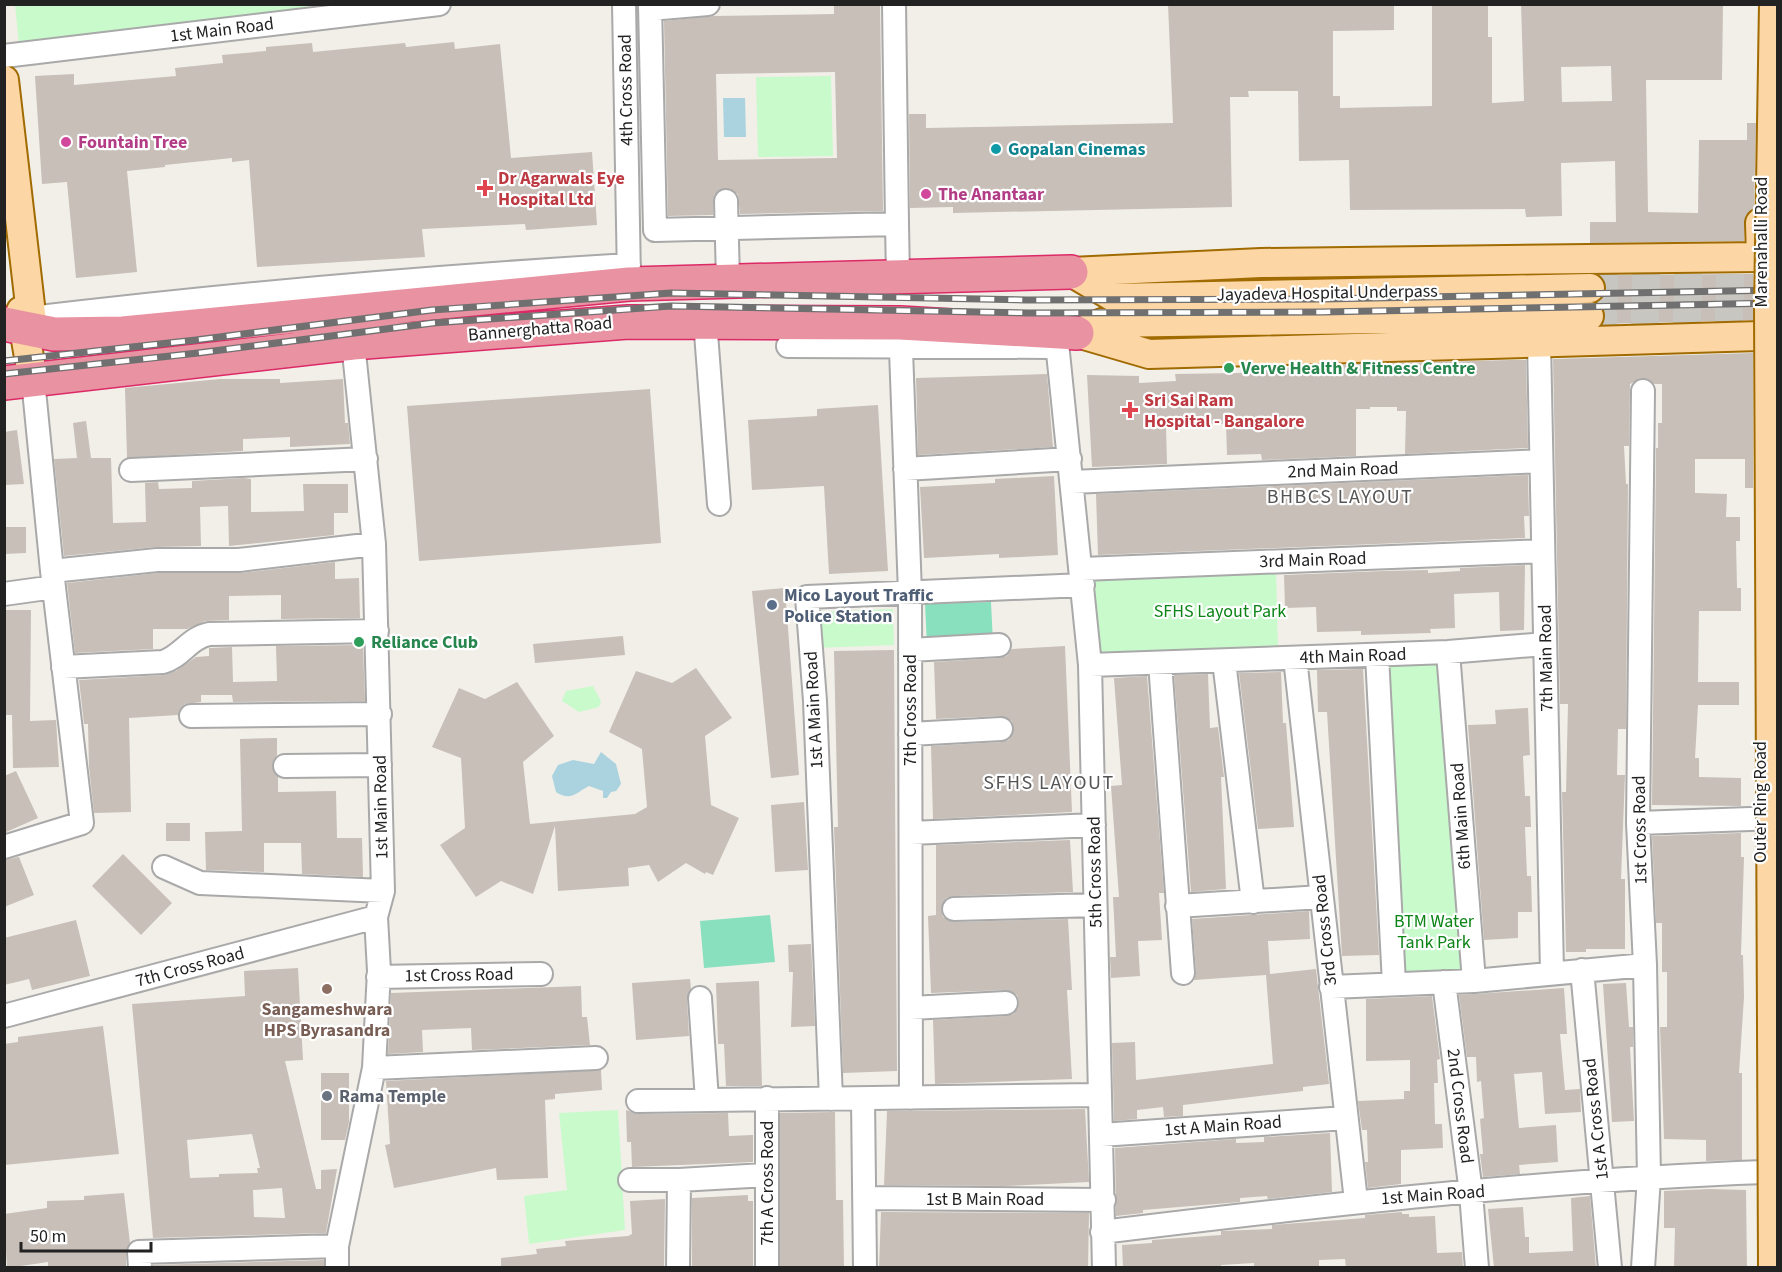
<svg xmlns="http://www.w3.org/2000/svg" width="1782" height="1272" font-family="'Source Sans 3',sans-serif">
<rect width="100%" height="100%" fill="#f2efe9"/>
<path fill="#c8facc" d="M15,4L371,5L19,46Z
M831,76L833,156L758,157L756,77Z
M1276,567L1278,651L1097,657L1090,574Z
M893,609L894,645L816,648L815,612Z
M1447,654L1471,976L1403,978L1384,656Z
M593,686L601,701L599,707L579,712L562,701L566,691Z
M618,1110L625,1230L529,1244L524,1196L567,1190L559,1113Z"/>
<path fill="#88e0be" d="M991,602L993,643L927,645L925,604Z
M770,915L775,962L704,968L700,921Z"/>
<path fill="#aad3df" d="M723,98H745L746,137H724Z
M601,752L616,764L621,784L616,791L611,792L607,798H603V791L589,786C577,792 571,802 556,792L552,776L558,765L573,760L594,764Z"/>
<path fill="#c7bfb8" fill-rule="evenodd" d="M834,4H880L883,211L740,214L738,194L726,188L714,195L713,215L668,216L664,21L713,16L834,14ZM835,72L837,158L718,160L716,74Z
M1168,4H1394V30L1333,31V96H1340V108L1432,106V4H1488V37H1492V103L1524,101L1521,4H1723L1722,80H1646L1648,212L1698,213L1699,140H1747V123H1756L1754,208L1745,216L1744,241L1590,243V222H1616L1615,161L1561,163L1562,216L1526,217L1525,209L1350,210L1349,160L1299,161L1298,91H1248L1249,97H1230L1232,207L953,213V207L910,208L909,114H926V128L1173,123ZM1611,66L1612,101L1562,102L1561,67Z
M454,42L455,49L500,44L511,158L592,152L597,225L526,230L525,224L422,229L425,257L257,267L249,160L232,162V158L165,165V167L127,171L137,272L76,278L67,182L42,184L35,76L74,74V85L176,76L175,68L223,63L222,55L266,51V47L312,43L313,52L405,43L406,47Z
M1753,274V320L1603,324L1605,315L1598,302L1604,296L1606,287L1600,275Z
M1753,353V488H1745V459H1695V493L1727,494L1726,517H1740V541H1736L1737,588H1741V611H1699L1698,682H1739V705H1698L1695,758H1699V777L1741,778V806L1652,805L1656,448H1658V423H1662V384H1654L1643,378L1630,384L1629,446H1624L1626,484H1628L1626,729H1618L1617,775H1625L1621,879H1625V949H1586V952H1566L1562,792H1566L1568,704H1560L1553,359Z
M1510,360H1526L1528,448L1405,454L1406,411H1397V407H1370V409H1356V456L1262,460L1261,454L1227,455L1226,424L1173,425V428H1166L1167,464L1092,467L1087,375L1139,376V383L1176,381L1175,374L1238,373L1302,366Z
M1047,374L1053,447L918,455L916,378Z
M220,379H280V383L343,379L345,423H348L350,444L290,447V437L243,439V451L127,458L125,388Z
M650,389L661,543L419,561L407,406Z
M878,405L888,571L829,574L824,486L752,490L748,420L817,416V409Z
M86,421L91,458H111L113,523L146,522L145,483L158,482L159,489L192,488V481L244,478L251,479V512L304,511L303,484H348V513H334V535L229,546L228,506L200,507L201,546L156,547L64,556L54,459L77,458L73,423Z
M17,430L24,484L4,485V432Z
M1528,475L1529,516H1524L1525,538L1098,555L1096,494Z
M1054,476L1058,555L999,558V554L924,558L920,487L995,483V479Z
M4,527H26V553L4,554Z
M335,562V579L359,578L360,618L281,619V595L229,596V620L205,621L187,629H153V649L75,653L67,583L158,573H240Z
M1525,565L1524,630L1500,631L1499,592L1454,594L1455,628L1430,629L1431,633L1361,635V631L1317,632L1316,607L1285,608L1284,575L1383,571L1428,570V573L1460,571V568Z
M785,588L799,775L771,778L752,591Z
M4,610H31L30,721L56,720L59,767L13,768L12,715H4Z
M623,636L625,655L535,663L533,644Z
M363,645L365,701L233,702L232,695H201V702L185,704L178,715L129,718L131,812L94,813L89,767L88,724H84L79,680L164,675L176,671L196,657L209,656V648L232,647L233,682L277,681L276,646Z
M1065,646L1072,812L933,819L931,746L1002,742L1009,740L1014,729L1012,721L1001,716L936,719L934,662L1000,658L1007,656L1012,649Z
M894,650L897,1071L843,1073L834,827H838L834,651Z
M696,668L732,718L705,736L711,805L739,818L713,875L706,872L705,874L686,863L658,882L649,865L628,868L629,886L558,891L555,826L533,894L501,881L476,897L440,845L465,828L461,758L432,747L459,688L485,699L517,682L554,736L523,762L530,824L635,814L647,807L642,749L609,732L636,671L672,683Z
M1363,669L1379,955L1342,956L1327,712H1318L1317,670Z
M1281,672L1283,723H1286L1294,827L1258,829L1239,673Z
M1208,674L1210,728L1218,727L1224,777H1221L1226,889L1191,892L1174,675Z
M1147,676L1164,893H1159L1162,940L1138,941L1140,976L1111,978L1110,957H1116L1113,897H1119L1111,786L1122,785L1114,678Z
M1528,708L1530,755L1523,756L1525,796H1530L1531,827H1525L1527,876H1531L1532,912H1518V938L1484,940L1468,725L1496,724L1495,710Z
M277,738V755L272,767L278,777V792L336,791L337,838H362L363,877L302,874L301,843H264V872L206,870L205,832L242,831L240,739Z
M16,771L38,818L4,833V776Z
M804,802L808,870L775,872L771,805Z
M166,823H190V841H166Z
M1741,833V857H1744L1741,955H1743L1744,997L1739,1073H1742V1160L1706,1161V1140L1664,1139L1660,1027H1667V972H1662V923H1656L1652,836Z
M1070,840L1073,892L954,896L946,898L941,909L943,917L954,922L1068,919L1072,990H1067L1072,1079L935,1084L933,1020L1007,1016L1014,1014L1019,1003L1017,995L1006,990L931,993L928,916L936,915V845Z
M123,854L172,903L141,935L92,886Z
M19,857L34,895L4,907V860Z
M1309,911L1310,939L1268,941L1270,974L1316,969L1329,1084L1303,1087V1091L1183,1105V1116L1164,1117L1163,1107L1137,1110V1119L1114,1121L1112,1043L1135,1042L1136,1080L1273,1064L1266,975L1194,980L1196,972L1192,919Z
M76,920L90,976L32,990L29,979L4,985V938Z
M811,944L815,1026L791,1027L793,972H789L788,945Z
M298,968L303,1060L285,1061L316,1189H321V1170L337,1169L326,1233L153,1238L132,1004L245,996L244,971ZM252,1134L260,1168H257L258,1173L219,1174V1177L190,1178L187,1140ZM282,1188L285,1218L254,1217L253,1190Z
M690,979L691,989L687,999L689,1036L636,1040L632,983Z
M759,981L762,1086H726L724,1044H718L716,983Z
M1626,983L1629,1027H1633V1047H1630L1634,1121L1612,1122L1603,984Z
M581,986L582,1017H587L590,1045L472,1050L471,1028L422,1030L423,1052L388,1054L391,993Z
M1564,988L1567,1034H1560L1565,1090L1580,1089L1581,1112L1545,1114L1542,1072L1514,1074L1519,1128L1556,1125L1558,1162L1519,1165L1520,1174L1483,1177L1480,1154H1483L1480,1119L1484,1118L1481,1081L1477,1082L1476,1057H1467L1459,995Z
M1432,996L1440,1059L1437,1060L1438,1083H1434L1435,1124H1442L1443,1148L1401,1150V1184L1368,1188L1365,1162H1368L1367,1130H1362L1358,1101L1404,1099V1091H1410V1060L1366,1061V999Z
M103,1026L119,1154L4,1165V1044L18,1042V1037Z
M601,1070L602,1090L555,1094V1099L545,1100L548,1178L497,1180L496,1168L394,1188L385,1145L390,1144L386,1081Z
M321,1073H349V1122L345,1140H321Z
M1085,1109L1089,1182L1005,1186L884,1185L887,1111Z
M626,1110L638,1114L728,1113L729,1136L753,1135V1162L632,1167L631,1142H627Z
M835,1112L836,1200H843L844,1268H780V1113Z
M1330,1133L1332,1192L1268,1199L1267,1196L1240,1198V1202L1143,1210V1213L1116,1216L1115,1148L1236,1139V1143L1264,1142V1137Z
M1710,1189L1746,1190L1747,1268H1674L1675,1228H1664V1191Z
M124,1193L130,1243L126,1252V1268H48V1262L7,1268L4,1214L47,1208V1201L84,1200V1196Z
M748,1195V1201H753V1268H692V1198Z
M1590,1196L1596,1268H1494L1488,1209L1523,1207L1525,1237H1529V1253L1573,1251L1571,1198Z
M665,1199L664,1268H501V1258L537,1254L536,1249L566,1246L565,1241L628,1236L632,1234L630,1201Z
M881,1212L1089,1213L1088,1268H879Z
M1402,1212V1214H1409V1217L1435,1216L1437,1253L1462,1252L1463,1268H1346L1345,1259L1319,1260V1268H1254V1263L1221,1265V1268H1123L1122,1245L1152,1243V1240L1221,1235V1231L1272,1229V1225L1365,1218V1215Z
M324,1260V1268H153V1265Z"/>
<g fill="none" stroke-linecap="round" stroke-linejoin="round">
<path stroke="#c8c6c1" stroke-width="28" stroke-dasharray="28 14" stroke-linecap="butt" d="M1590,288H1778
M1589,316L1778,314"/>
<defs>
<path id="minor" d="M624,4L629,279
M650,4L655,230L897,224L894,4
M650,9L708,4
M4,56L439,4
M726,201L728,281
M897,224L898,276
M31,318C230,294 429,277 629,265
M705,320L719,504
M900,323L910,593L911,1098
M1056,333L1090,665L1104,1268
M1539,342L1552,973
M788,346L1050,347
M1643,391L1638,823L1645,965L1649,1177L1643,1268
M905,469L1070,459
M131,470L366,459
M1072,482L1541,461
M1082,569L1543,551
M52,571L157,560H239L374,544
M4,594L54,587
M910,650L999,645
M1448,652L1474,981
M1377,655L1394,984
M1295,658L1356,1201
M1224,661L1253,902
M1160,663L1183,973
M1090,665L1448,652L1545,644
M63,667L163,662C181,657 189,638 209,634L377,631
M191,716L380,714
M910,734L1001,729
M285,766L380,765
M1638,823L1778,818
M911,833L1094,825
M4,847L82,823L52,571L33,380
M164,867L200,883L383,891
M1177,906L1321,897
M954,909L1095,905
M1582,970L1610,1268
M378,977L541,974
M1444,982L1471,1193L1477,1268
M1331,987L1474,981L1645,965
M700,998L707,1100
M911,1008L1006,1003
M4,1016L376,917
M374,1068L596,1058
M831,1099L815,701L807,597L1083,585
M863,1099L865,1268
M638,1101L1098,1095
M1101,1135L1346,1118
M630,1180H679
M866,1198L1104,1200
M1102,1232C1322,1205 1543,1180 1765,1172
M140,1268L139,1252L337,1246
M337,1268V1246L374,1068L379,971L376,917L383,891L374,544L353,343
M678,1268L679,1180L766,1175
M767,1268V1098"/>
<path id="major" d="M4,80L33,331
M1071,272L1261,263L1761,257L1760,223
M1071,272L1115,298L1590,288
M21,311L33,380
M1077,333L1149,354L1760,336
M1077,333L1102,323L1589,316"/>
<path id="highway" d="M4,324L54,334L123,333L629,284L1071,272
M4,383L353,343L628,322L900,323L1077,333"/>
</defs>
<use href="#minor" stroke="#a9a9a9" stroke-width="26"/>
<use href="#major" stroke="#a06b00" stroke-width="32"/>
<use href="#highway" stroke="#dc2a67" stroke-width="36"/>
<use href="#minor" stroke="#fff" stroke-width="22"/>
<use href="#major" stroke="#fcd6a4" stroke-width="28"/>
<use href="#highway" stroke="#e892a2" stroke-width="33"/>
<defs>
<path id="rail" d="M4,361L196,340L432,310L671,293L1027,300L1323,299L1778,290
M4,374L198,353L433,323L671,306L1029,313L1323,312L1778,303"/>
</defs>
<use href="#rail" stroke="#707070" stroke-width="7"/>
<use href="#rail" stroke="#fff" stroke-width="4.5" stroke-dasharray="14" stroke-linecap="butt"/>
<defs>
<path id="major-bridge" d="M1773,1268L1769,305L1774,4"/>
</defs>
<use href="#major-bridge" stroke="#a06b00" stroke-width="32" stroke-linecap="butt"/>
<use href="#major-bridge" stroke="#fcd6a4" stroke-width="28"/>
</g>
<g fill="#d1479c" stroke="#fff" stroke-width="2">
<circle cx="66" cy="142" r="6"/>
<circle cx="926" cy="194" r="6"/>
</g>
<circle fill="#0f9aa8" stroke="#fff" stroke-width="2" cx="996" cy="149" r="6"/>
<g fill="#e0444e" stroke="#fff" stroke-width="2">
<path d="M482 179h6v6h6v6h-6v6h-6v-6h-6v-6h6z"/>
<path d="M1127 401h6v6h6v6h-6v6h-6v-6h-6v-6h6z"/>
</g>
<g fill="#2e9e5b" stroke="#fff" stroke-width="2">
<circle cx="1229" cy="368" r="6"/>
<circle cx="359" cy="642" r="6"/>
</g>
<circle fill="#5c6f8a" stroke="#fff" stroke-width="2" cx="772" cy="605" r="6"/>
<circle fill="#8d6e63" stroke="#fff" stroke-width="2" cx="327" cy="989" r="6"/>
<circle fill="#6b7280" stroke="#fff" stroke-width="2" cx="327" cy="1096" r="6"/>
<g text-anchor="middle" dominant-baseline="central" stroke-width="4.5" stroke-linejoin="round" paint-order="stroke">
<g font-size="18" fill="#222" stroke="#fff">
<text transform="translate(222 30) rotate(-7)">1st Main Road</text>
<text transform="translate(626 90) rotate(-91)">4th Cross Road</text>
<text transform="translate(1761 242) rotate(-90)">Marenahalli Road</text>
<text transform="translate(1327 293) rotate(-1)">Jayadeva Hospital Underpass</text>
<text transform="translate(540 329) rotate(-5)">Bannerghatta Road</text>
<text transform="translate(1343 470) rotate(-2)">2nd Main Road</text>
<text transform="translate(1313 560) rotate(-2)">3rd Main Road</text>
<text transform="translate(1353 656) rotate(-2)">4th Main Road</text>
<text transform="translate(1546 658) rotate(-91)">7th Main Road</text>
<text transform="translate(814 710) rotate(-93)">1st A Main Road</text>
<text transform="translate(910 710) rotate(-90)">7th Cross Road</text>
<text transform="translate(1760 802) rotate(-90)">Outer Ring Road</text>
<text transform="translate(381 807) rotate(-91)">1st Main Road</text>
<text transform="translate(1461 816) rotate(-94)">6th Main Road</text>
<text transform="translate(1640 830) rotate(-91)">1st Cross Road</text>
<text transform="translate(1095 872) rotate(-91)">5th Cross Road</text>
<text transform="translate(1325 930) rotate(-96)">3rd Cross Road</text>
<text transform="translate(190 967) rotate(-15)">7th Cross Road</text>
<text transform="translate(459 975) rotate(-1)">1st Cross Road</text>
<text transform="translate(1460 1106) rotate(83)">2nd Cross Road</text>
<text transform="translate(1596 1119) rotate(-96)">1st A Cross Road</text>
<text transform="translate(1223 1126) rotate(-4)">1st A Main Road</text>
<text transform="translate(767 1183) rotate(-90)">7th A Cross Road</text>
<text transform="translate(1433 1195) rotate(-4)">1st Main Road</text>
<text x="985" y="1199">1st B Main Road</text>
</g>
<g font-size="18" font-weight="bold" fill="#b23c85" stroke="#fff" text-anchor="start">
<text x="78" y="142">Fountain Tree</text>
<text x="938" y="194">The Anantaar</text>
</g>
<g font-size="18" font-weight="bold" fill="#0d838f" stroke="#fff" text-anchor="start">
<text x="1008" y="149">Gopalan Cinemas</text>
</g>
<g font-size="18" font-weight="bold" fill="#be3a42" stroke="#fff" text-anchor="start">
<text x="498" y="178">Dr Agarwals Eye<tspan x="498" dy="21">Hospital Ltd</tspan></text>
<text x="1144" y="400">Sri Sai Ram<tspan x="1144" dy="21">Hospital - Bangalore</tspan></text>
</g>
<g font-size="18" font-weight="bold" fill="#27864d" stroke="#fff" text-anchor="start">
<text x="1241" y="368">Verve Health &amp; Fitness Centre</text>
<text x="371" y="642">Reliance Club</text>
</g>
<g font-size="18" font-weight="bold" fill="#4e5e75" stroke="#fff" text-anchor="start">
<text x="784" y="595">Mico Layout Traffic<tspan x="784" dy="21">Police Station</tspan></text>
</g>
<g font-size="18" fill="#0c8416" stroke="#fff">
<text x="1220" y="611">SFHS Layout Park</text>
<text x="1434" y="921">BTM Water<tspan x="1434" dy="21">Tank Park</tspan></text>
</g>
<g font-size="18" font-weight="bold" fill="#785e54" stroke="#fff">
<text x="327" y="1009">Sangameshwara<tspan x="327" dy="21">HPS Byrasandra</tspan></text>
</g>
<g font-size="18" font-weight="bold" fill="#5b616d" stroke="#fff" text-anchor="start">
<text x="339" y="1096">Rama Temple</text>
</g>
<g font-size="20" letter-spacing="1.5" fill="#555" stroke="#fff">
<text x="1340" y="497">BHBCS LAYOUT</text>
<text x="1049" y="783">SFHS LAYOUT</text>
</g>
</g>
<rect width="1782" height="1272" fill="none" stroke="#222222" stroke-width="12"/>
<path d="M21 1242v9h130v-9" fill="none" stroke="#222222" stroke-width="3"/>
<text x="30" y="1242" font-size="18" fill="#222222" stroke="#ffffff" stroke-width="4.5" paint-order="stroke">50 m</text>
</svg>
